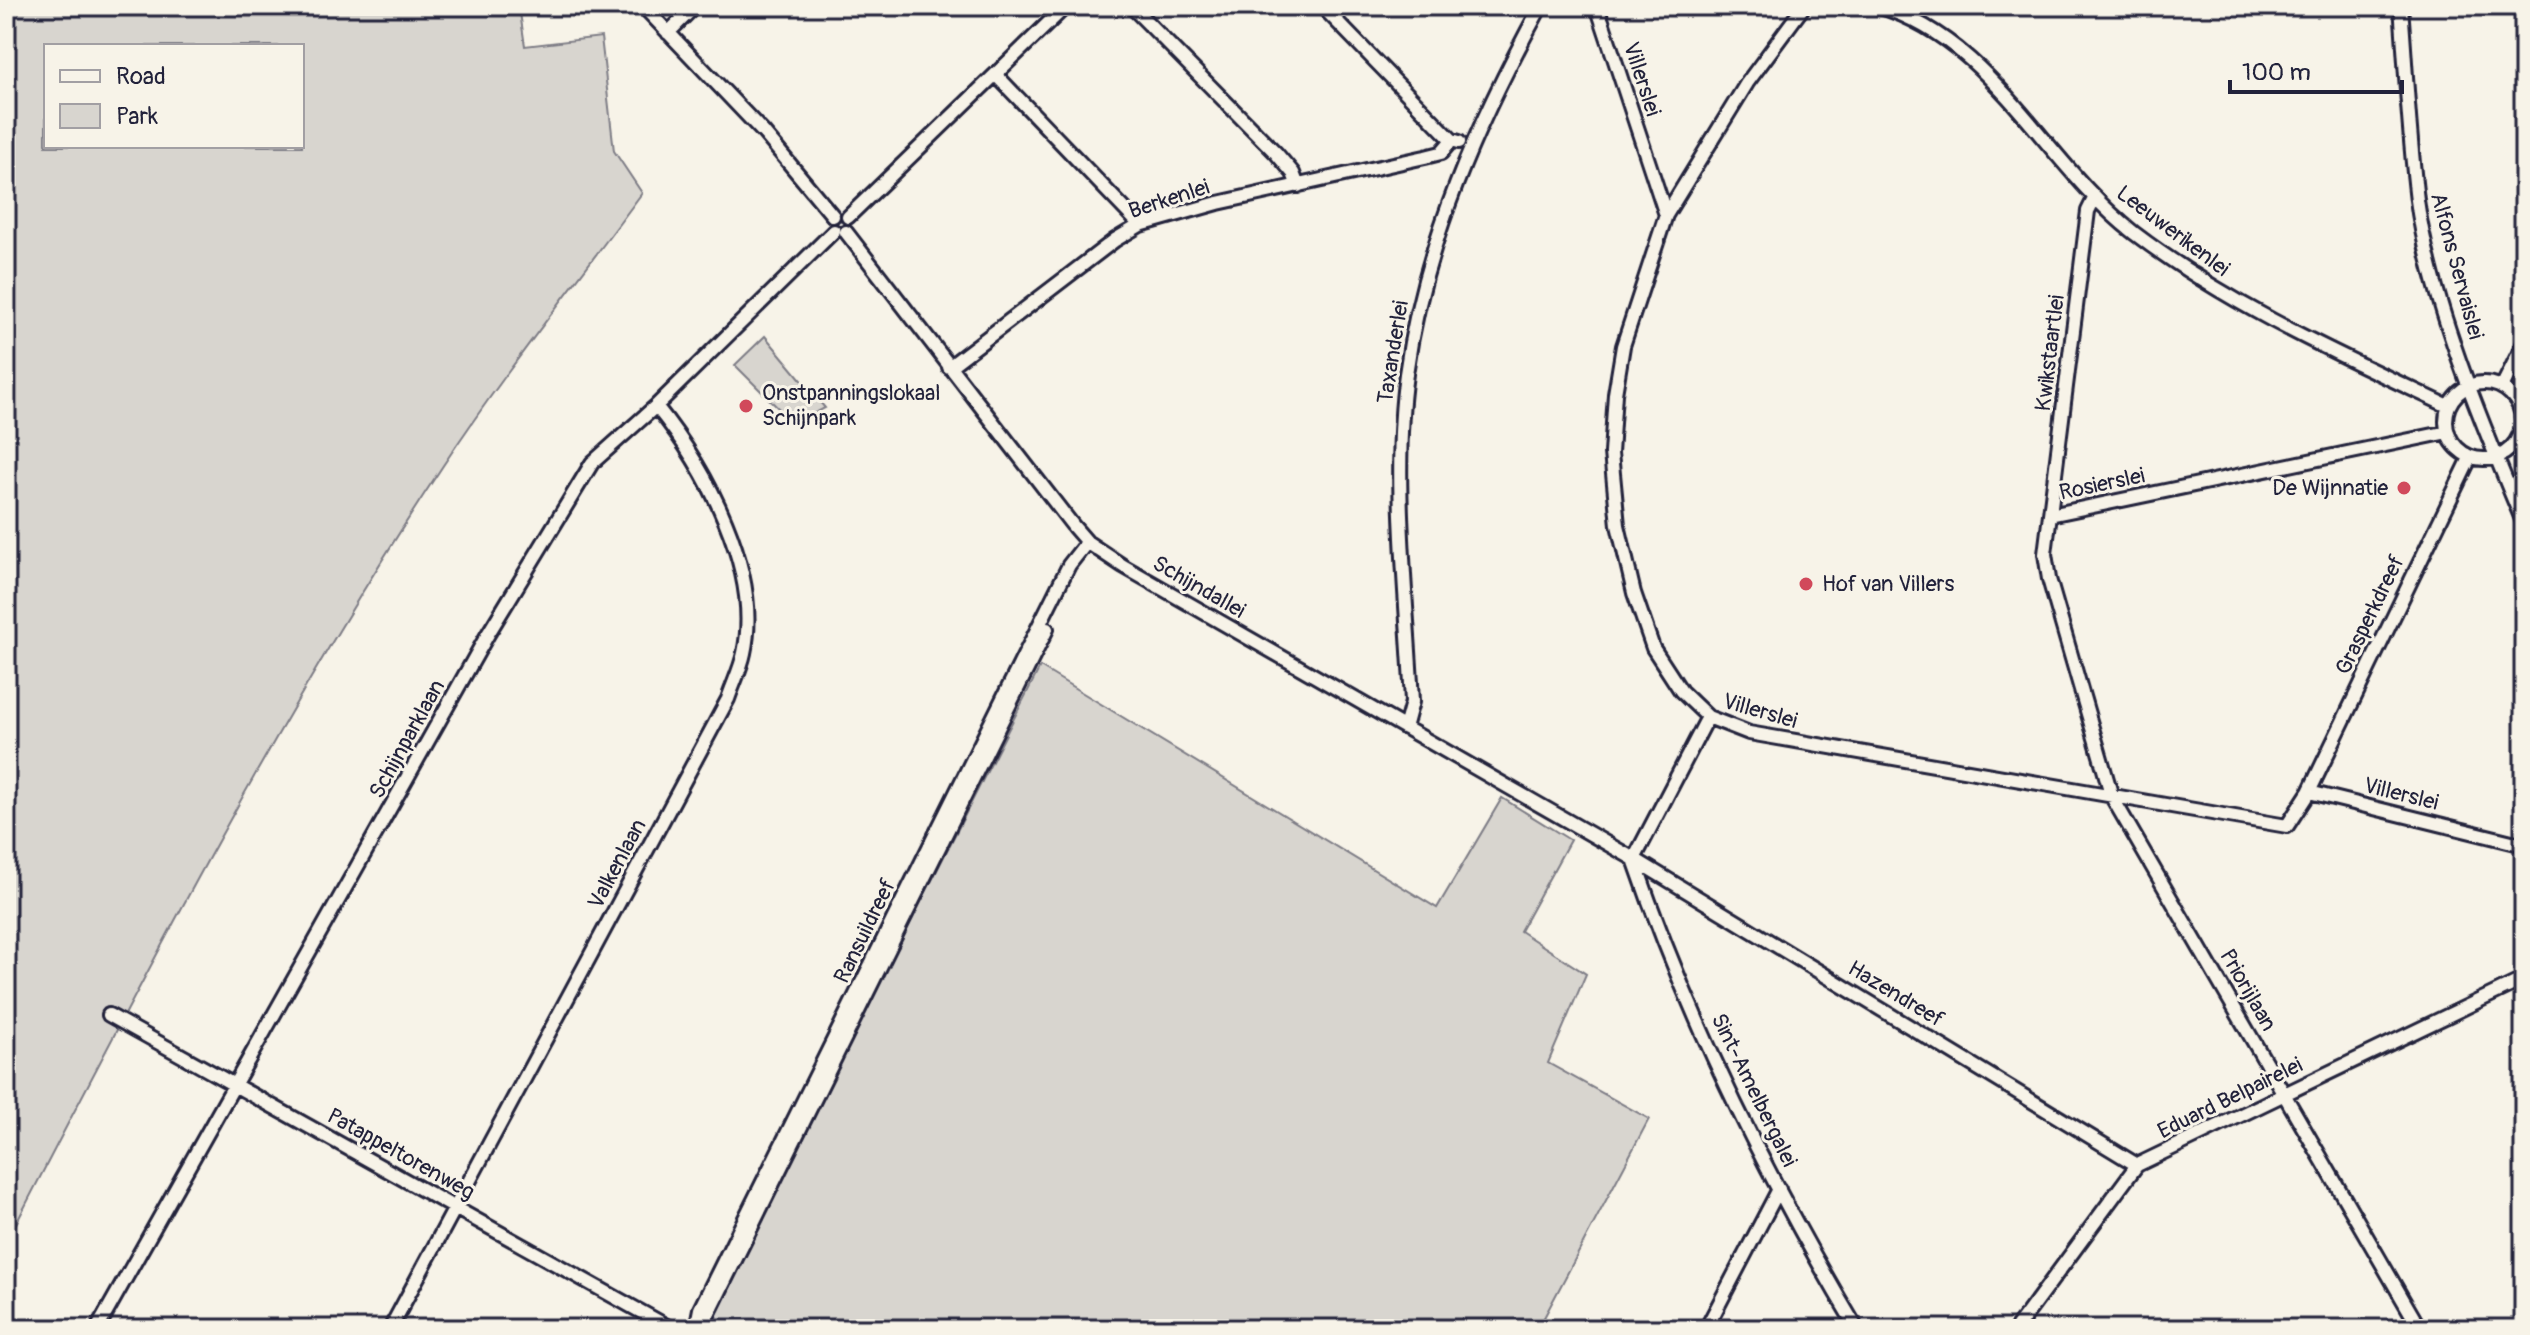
<svg xmlns="http://www.w3.org/2000/svg" width="2530" height="1335" font-family="Pangolin,sans-serif">
<rect width="100%" height="100%" fill="#f7f3e8"/>
<filter id="ink" filterUnits="userSpaceOnUse"><feTurbulence type="fractalNoise" baseFrequency=".0125" numOctaves="2"/><feDisplacementMap in="SourceGraphic" scale="16" xChannelSelector="R" yChannelSelector="G"/><feConvolveMatrix kernelMatrix="1 2 1 2 8 2 1 2 1" color-interpolation-filters="sRGB"/></filter>
<g filter="url(#ink)">
<path fill="#d8d5cf" stroke="#7d7c85" stroke-width="2" fill-rule="evenodd" d="M6,6H519L525,46L601,37L614,151L642,193C575,284 504,373 442,467C278,715 142,980 6,1243ZM46,46H302V146H46Z
M765,336L825,408L794,424L735,365Z
M1040,667L1437,908L1502,798L1570,840L1520,931L1586,974L1548,1063L1649,1119L1538,1329L706,1326Z"/>
<g fill="none" stroke-linecap="round" stroke-linejoin="round">
<defs>
<path id="minor" d="M643,6L764,133L833,216
M1131,6L1276,153L1293,173L1298,186
M1322,6L1452,140L1459,142
M1597,6L1666,215
M1804,6L1747,83L1666,215L1623,346L1615,394L1611,453L1618,525L1634,593L1653,648L1681,691L1708,717L1749,733L2287,826L2309,792L2524,845
M1877,6C1992,38 2045,164 2134,233C2230,306 2340,355 2448,406
M2401,6C2406,71 2409,136 2417,200C2431,303 2484,428 2524,524
M668,33L695,6
M996,75L1140,225
M2095,197L2088,211L2045,554L2049,579L2112,797L2420,1329
M848,217L1066,6
M846,232L1074,527L1087,542L1123,566L1634,859L2137,1165
M949,367L1115,240L1140,225L1218,203L1425,157L1441,153L1452,140
M2446 421a38 38 0 1 1 76 0a38 38 0 1 1-76 0Z
M2502,387L2524,343
M2050,515L2448,432
M1405,728L1412,702C1407,598 1392,476 1406,374C1424,242 1478,121 1541,6
M2309,792L2470,458
M1634,859C1690,1023 1768,1180 1857,1329
M1634,859L1708,717
M109,1015L672,1329
M97,1329L488,634L592,463L656,406L834,231
M390,1329L728,699C733,684 741,668 744,653C762,571 706,468 656,406
M696,1329L700,1309L1069,565L1087,542
M701,1329L1047,629
M1706,1329L1779,1189
M2016,1329L2137,1165L2524,979"/>
</defs>
<use href="#minor" stroke="#22223b" stroke-width="18"/>
<use href="#minor" stroke="#f7f3e8" stroke-width="12"/>
</g>
</g>
<g fill="#d1495b" stroke="#f7f3e8" stroke-width="3">
<circle cx="746" cy="406" r="8"/>
<circle cx="2404" cy="488" r="8"/>
<circle cx="1806" cy="584" r="8"/>
</g>
<g text-anchor="middle" dominant-baseline="central" stroke-width="6" stroke-linejoin="round" paint-order="stroke">
<g font-size="22" fill="#22223b" stroke="#f7f3e8">
<text transform="translate(1642 79) rotate(72)">Villerslei</text>
<text transform="translate(1169 199) rotate(-18)">Berkenlei</text>
<text transform="translate(2173 231) rotate(37)">Leeuwerikenlei</text>
<text transform="translate(2457 266) rotate(75)">Alfons Servaislei</text>
<text transform="translate(1393 352) rotate(-81)">Taxanderlei</text>
<text transform="translate(2050 353) rotate(-83)">Kwikstaartlei</text>
<text transform="translate(2102 484) rotate(-12)">Rosierslei</text>
<text transform="translate(1199 587) rotate(30)">Schijndallei</text>
<text transform="translate(2370 615) rotate(-64)">Grasperkdreef</text>
<text transform="translate(1760 711) rotate(16)">Villerslei</text>
<text transform="translate(407 739) rotate(-61)">Schijnparklaan</text>
<text transform="translate(2401 794) rotate(14)">Villerslei</text>
<text transform="translate(617 864) rotate(-62)">Valkenlaan</text>
<text transform="translate(865 931) rotate(-64)">Ransuildreef</text>
<text transform="translate(2248 990) rotate(60)">Priorijlaan</text>
<text transform="translate(1896 994) rotate(31)">Hazendreef</text>
<text transform="translate(1754 1090) rotate(64)">Sint-Amelbergalei</text>
<text transform="translate(2230 1098) rotate(-26)">Eduard Belpairelei</text>
<text transform="translate(401 1154) rotate(29)">Patappeltorenweg</text>
</g>
<g font-size="22" fill="#22223b" stroke="#f7f3e8" text-anchor="start">
<text x="762" y="393">Onstpanningslokaal<tspan x="762" dy="25">Schijnpark</tspan></text>
<text x="2388" y="488" text-anchor="end">De Wijnnatie</text>
<text x="1822" y="584">Hof van Villers</text>
</g>
</g>
<rect width="2530" height="1335" fill="none" stroke="#f7f3e8" stroke-width="32"/>
<rect x="16" y="16" width="2498" height="1303" fill="none" stroke="#22223b" stroke-width="3" filter="url(#ink)"/>
<rect x="44" y="44" width="260" height="104" fill="#f7f3e8" stroke="#a29fa3" stroke-width="2"/>
<rect x="60" y="70" width="40" height="12" fill="#f7f3e8" stroke="#a29fa3" stroke-width="2"/>
<text x="116" y="84" font-size="24" fill="#22223b">Road</text>
<rect x="60" y="104" width="40" height="24" fill="#d8d5cf" stroke="#a29fa3" stroke-width="2"/>
<text x="116" y="124" font-size="24" fill="#22223b">Park</text>
<path d="M2230 80v12h172v-12" fill="none" stroke="#22223b" stroke-width="4"/>
<text x="2242" y="80" font-size="24" fill="#22223b" stroke="#f7f3e8" stroke-width="6" paint-order="stroke">100 m</text>
</svg>
